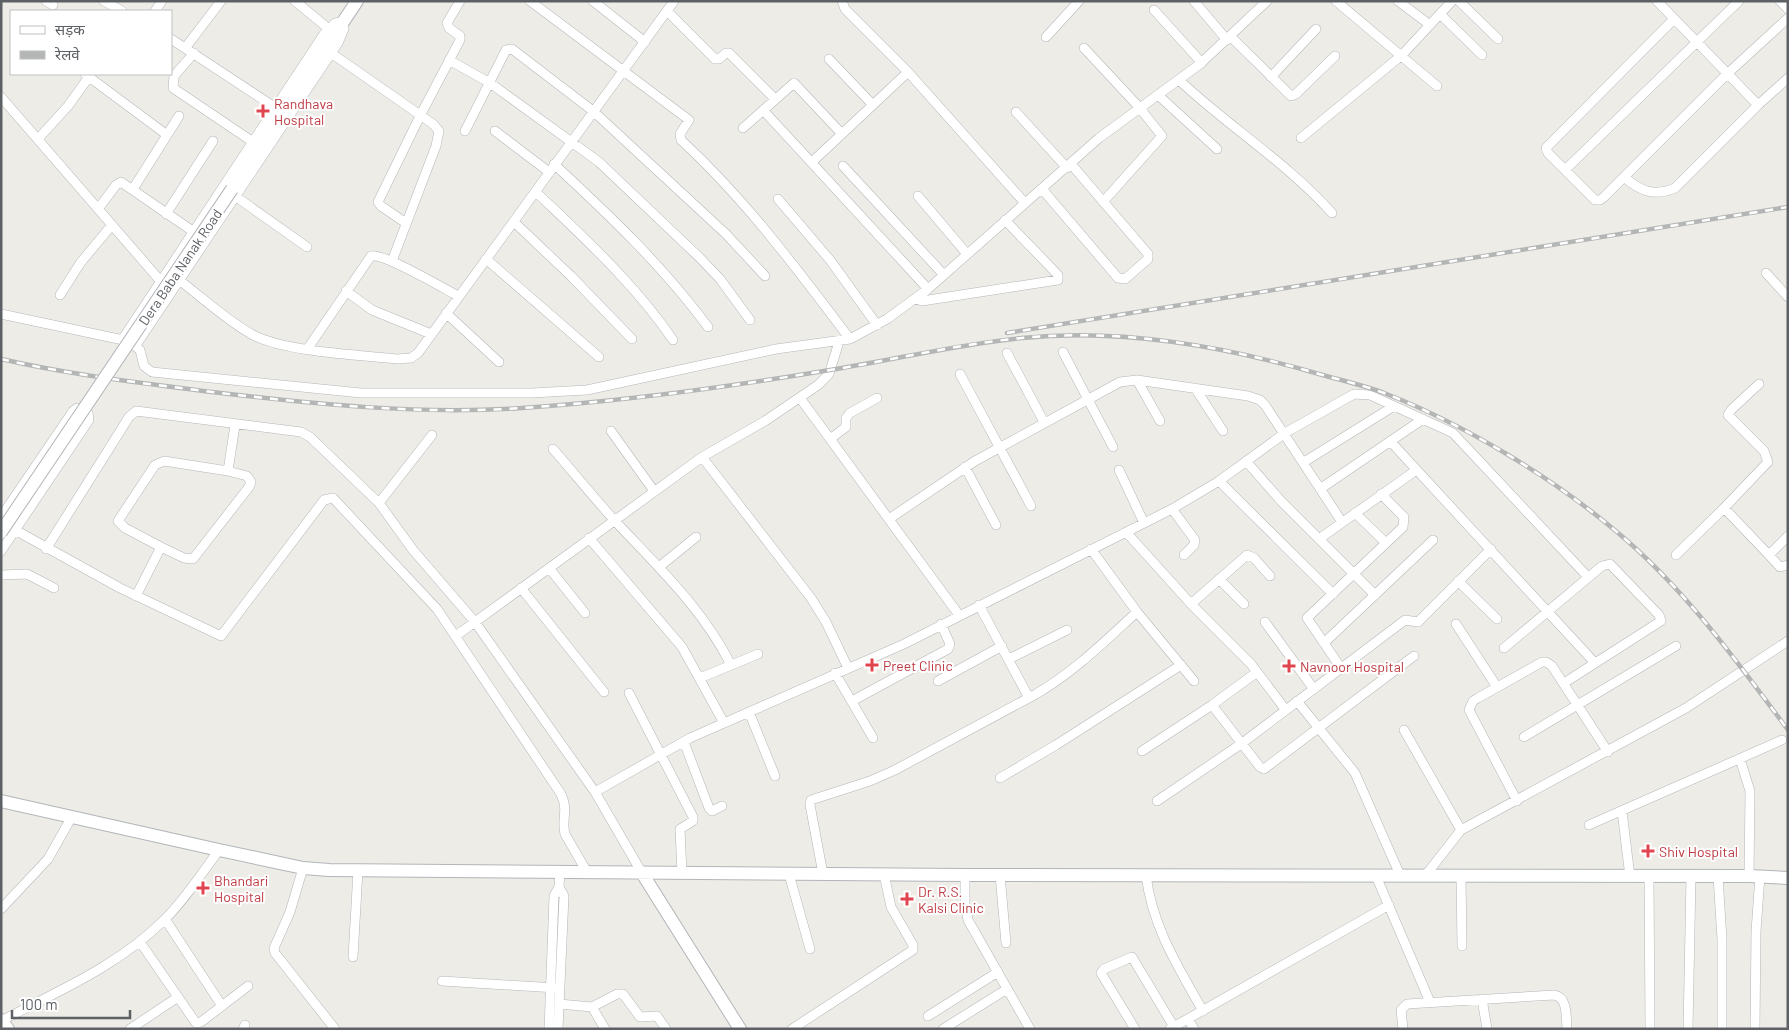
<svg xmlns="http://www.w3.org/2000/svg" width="1789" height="1030" font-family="Barlow,'Noto Sans Devanagari',sans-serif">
<rect width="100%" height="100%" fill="#eeece6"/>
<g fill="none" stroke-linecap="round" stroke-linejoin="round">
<defs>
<path id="street" d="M46,1L53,5
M104,1L122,11
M295,1L329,29
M530,1L689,120L680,134L681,140C746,200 797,269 850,339
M593,1L645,42
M842,1L845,9L908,72L1025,203
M1194,1L1227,40
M1336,1L1437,86
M1398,1L1430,25
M1459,1L1498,39
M1780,1L1788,9
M1154,10L1202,63
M155,11L162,1
M667,11L715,59H719L726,53H729L775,99
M1440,14L1482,55
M1674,19L1546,148L1548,153L1595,200H1600L1604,197L1727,74L1788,18
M1230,36L1291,96L1296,94L1335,56
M1046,37L1079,1
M171,39L276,108
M186,47L221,1
M1084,48L1139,107L1162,136L1103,202
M194,53L174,76L173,88L253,142
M331,53L433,124L439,131L436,146L392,261
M829,59L873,105
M449,60L490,83L599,162L699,257L720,279L750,320
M85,74L167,135
M1271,77L1316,29
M1179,80C1229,127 1286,162 1332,213
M1158,95L1217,149
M1,97L164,285
M1758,105L1788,78
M763,110L928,289
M1016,112L1067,168
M743,128L794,83L842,134
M465,131L506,50L512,49L593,111L726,234L765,276
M495,131L549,172
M1301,138L1402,55L1452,1
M38,139L68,106L91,74
M812,162L908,72
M554,164C609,215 663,266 708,327
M843,166L944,275
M1565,170L1739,1
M1624,177C1640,191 1654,197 1675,188L1758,105L1657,1
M133,189L179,116
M1042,189L1118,278L1125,279L1148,259V254L1071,164
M536,192C585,239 635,284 673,340
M235,196L307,247
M918,196L967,254
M778,199L830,260L877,325
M98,209L116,185L121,182L194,232
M166,214L213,141
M514,222L571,276L632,339
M406,223L381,206L378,202L420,116L460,40V36L449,28L447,23L460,1
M486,259L599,357
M1766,273L1788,297
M179,280C203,298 227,321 253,335C286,352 359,355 397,359L411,358L418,353L674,1
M346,291L372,310L431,334
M60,295L81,262L112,225
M915,299L922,301L1058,280V275L1005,220
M446,313L499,362
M1,314L128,341L140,350L144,366L152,372L361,393H532L587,390L776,349L850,339L887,319L928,289L1099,138L1200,64L1267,1
M122,340L324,34L335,23L343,21L344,29L338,43L136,345
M308,348L371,256C384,253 443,288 458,296
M1063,352L1113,447
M1007,353L1044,422
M960,374L1031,506
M1137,380L1160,421
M1195,388L1223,431
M800,398L959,615
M611,431L654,491
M830,439L846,427V418L850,413L877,398
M1390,441L1595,663
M553,449C574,473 594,498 616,522C658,567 703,609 731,665
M702,457L811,598L826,622L848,668
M1246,461L1281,501L1375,595
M1304,462L1394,406
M965,467L996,525
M1119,470L1144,523
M1219,481L1333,594
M1320,489L1423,419
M379,503L432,435
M1724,508L1768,462L1764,451L1728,415L1731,410L1759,384
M1172,509L1195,540L1194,545L1184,555
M1355,513L1386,543
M1,517L73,411L77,408L88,413L89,420L1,551
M889,519L975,461L1120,382L1137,380L1248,396L1260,400L1265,405L1342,522
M15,530L120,588L221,636L324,500L333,498L437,609L561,794C569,811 561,819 565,834L587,872
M1126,532L1191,604L1251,664L1285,709
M589,538L682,647L724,723
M1319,539L1415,471
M161,547L125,528L118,521L155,465L164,461L228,471
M46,549L129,417L136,411L301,432L310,437L379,503L413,550L475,622L595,792L642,873
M1091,549L1137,612L1194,681
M1676,555L1724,508L1769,555L1788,536
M1769,555L1780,567L1788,565
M659,567L696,537
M549,568L585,613
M1,575L27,574L54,588
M1219,579L1244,604
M1458,581L1497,619
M521,588L604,692
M136,596L161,547L184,558L193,559L249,487L251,482L247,476L228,471L235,425
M1191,604L1247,555L1254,558L1270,576
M979,605L1029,698
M1265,622L1313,688
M1456,624L1497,687
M457,635L702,457L765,421L818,385L829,374L839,342
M1325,642L1433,540
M1504,648L1602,566L1610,564L1659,615L1661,621L1564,683
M1009,659L1067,630
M1341,668L1307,618L1403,527L1404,517L1381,494
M835,673L873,738
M700,678L758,654
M938,681L1002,646
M629,693L693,817V821L680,829L682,873
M852,701L948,649L950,644L941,624
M1297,701L1355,773L1400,875
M1212,705L1260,767L1264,769L1414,656
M749,712L775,776
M1404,730L1461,830
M1524,737L1676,646
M684,742L709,808L712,811L722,806
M1142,751L1212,705L1257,672
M1740,759L1750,791L1749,876
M1000,778L1056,745L1181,665
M595,792L690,738L904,644L1172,509L1219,481L1285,433L1354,394L1370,395L1453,433L1588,577
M1157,801L1241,744L1405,620L1418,622L1491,549
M1517,801L1469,710L1473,701L1478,698L1542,662H1546L1552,666L1608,752
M1622,811L1630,877
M1589,825L1782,740
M303,868L290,912L274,948L275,953L335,1029
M789,874L810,949
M823,874L810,805L811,800L870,781L895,770L1036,694C1074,672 1105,641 1137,612
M965,875V904L968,920L1030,1029
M1000,875L1006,943
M1146,875C1152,926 1178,967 1203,1011
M1376,876L1430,1002
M1425,876L1461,830L1686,708L1788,641
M1461,876L1462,946
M1649,877L1650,1029
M1718,877L1722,939V1029
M1,909L48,859L70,820
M165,919L222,1006
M140,942L196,1023L201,1022L248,986
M353,957L358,871
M442,981L556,988
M1482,999L1487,1029
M559,1004L592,1007L605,1029
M592,1007L617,994H623L640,1017L657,1016L666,1029
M928,1016L998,972
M1188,1019L1194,1029
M1,1021C58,991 118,966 164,920C185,900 201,874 219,850
M130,1029L178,997
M243,1029L245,1025
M549,1029L554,896L559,887
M558,1029L564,896L559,887L560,872
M792,1029L913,950V945L891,907L884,874
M943,1029L1007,989
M1135,1029L1101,973L1104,969L1132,957L1174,1027
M1170,1029L1389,905
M1403,1029L1401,1010L1407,1004L1554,995C1568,997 1566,1017 1567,1029
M1688,1029L1691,877
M1755,1029L1756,931L1760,876"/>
<path id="secondary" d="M232,189L357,1
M1,801L219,850L303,868L329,870L965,875L1749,876L1788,878
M642,873L740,1029
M1,1020L8,1029"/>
</defs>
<use href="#street" stroke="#b3b6b9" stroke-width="10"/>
<use href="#secondary" stroke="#b2b5b9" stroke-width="14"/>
<use href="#street" stroke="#fff" stroke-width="9"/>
<use href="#secondary" stroke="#fff" stroke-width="12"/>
<defs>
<path id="rail" d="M1007,333L1788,207
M1,359C71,375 142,383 212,392C314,404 419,415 522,408C625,401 728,387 830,370C894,360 958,344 1022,338C1122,328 1224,346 1319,374C1340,380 1363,385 1384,393C1462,423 1553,478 1617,532C1684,588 1736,660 1788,730"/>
</defs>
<use href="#rail" stroke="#b4b5b5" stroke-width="4.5"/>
<use href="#rail" stroke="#fff" stroke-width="2.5" stroke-dasharray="8" stroke-linecap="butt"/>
<defs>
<path id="secondary-bridge" d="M1,532L232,189"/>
</defs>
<use href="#secondary-bridge" stroke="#b2b5b9" stroke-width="14" stroke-linecap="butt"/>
<use href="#secondary-bridge" stroke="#fff" stroke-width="12"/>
</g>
<g fill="#e0444e" stroke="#fff" stroke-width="2">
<path d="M260.5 103.5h5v5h5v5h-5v5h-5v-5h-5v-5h5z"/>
<path d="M869.5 657.5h5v5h5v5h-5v5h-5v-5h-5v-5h5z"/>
<path d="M1286.5 658.5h5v5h5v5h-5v5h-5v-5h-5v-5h5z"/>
<path d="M1645.5 843.5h5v5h5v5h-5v5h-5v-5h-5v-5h5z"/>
<path d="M200.5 880.5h5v5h5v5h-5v5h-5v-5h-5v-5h5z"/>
<path d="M904.5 891.5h5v5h5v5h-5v5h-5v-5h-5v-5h5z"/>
</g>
<g text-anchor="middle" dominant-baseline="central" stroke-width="4" stroke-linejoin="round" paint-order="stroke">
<g font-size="14" fill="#be3a42" stroke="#fff" text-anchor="start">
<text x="274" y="103">Randhava<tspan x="274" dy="16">Hospital</tspan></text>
<text x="883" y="665">Preet Clinic</text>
<text x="1300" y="666">Navnoor Hospital</text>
<text x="1659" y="851">Shiv Hospital</text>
<text x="214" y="880">Bhandari<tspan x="214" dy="16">Hospital</tspan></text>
<text x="918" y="891">Dr. R.S.<tspan x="918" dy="16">Kalsi Clinic</tspan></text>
</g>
<g font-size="14" fill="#5d6165" stroke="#fff">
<text transform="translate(180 267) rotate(-56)">Dera Baba Nanak Road</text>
</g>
</g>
<rect width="1789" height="1030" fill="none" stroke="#5d6165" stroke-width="5"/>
<rect x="10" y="10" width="162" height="65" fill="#ffffff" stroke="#bec0c1"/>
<rect x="20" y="26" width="25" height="8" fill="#ffffff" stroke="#bec0c1"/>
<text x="55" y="35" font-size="15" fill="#5d6165">सड़क</text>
<rect x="20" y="51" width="25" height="8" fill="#b4b5b5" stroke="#bec0c1"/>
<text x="55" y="60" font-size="15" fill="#5d6165">रेलवे</text>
<path d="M12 1010v8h118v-8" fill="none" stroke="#5d6165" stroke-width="2.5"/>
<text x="20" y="1010" font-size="15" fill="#5d6165" stroke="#ffffff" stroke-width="4" paint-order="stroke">100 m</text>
</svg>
